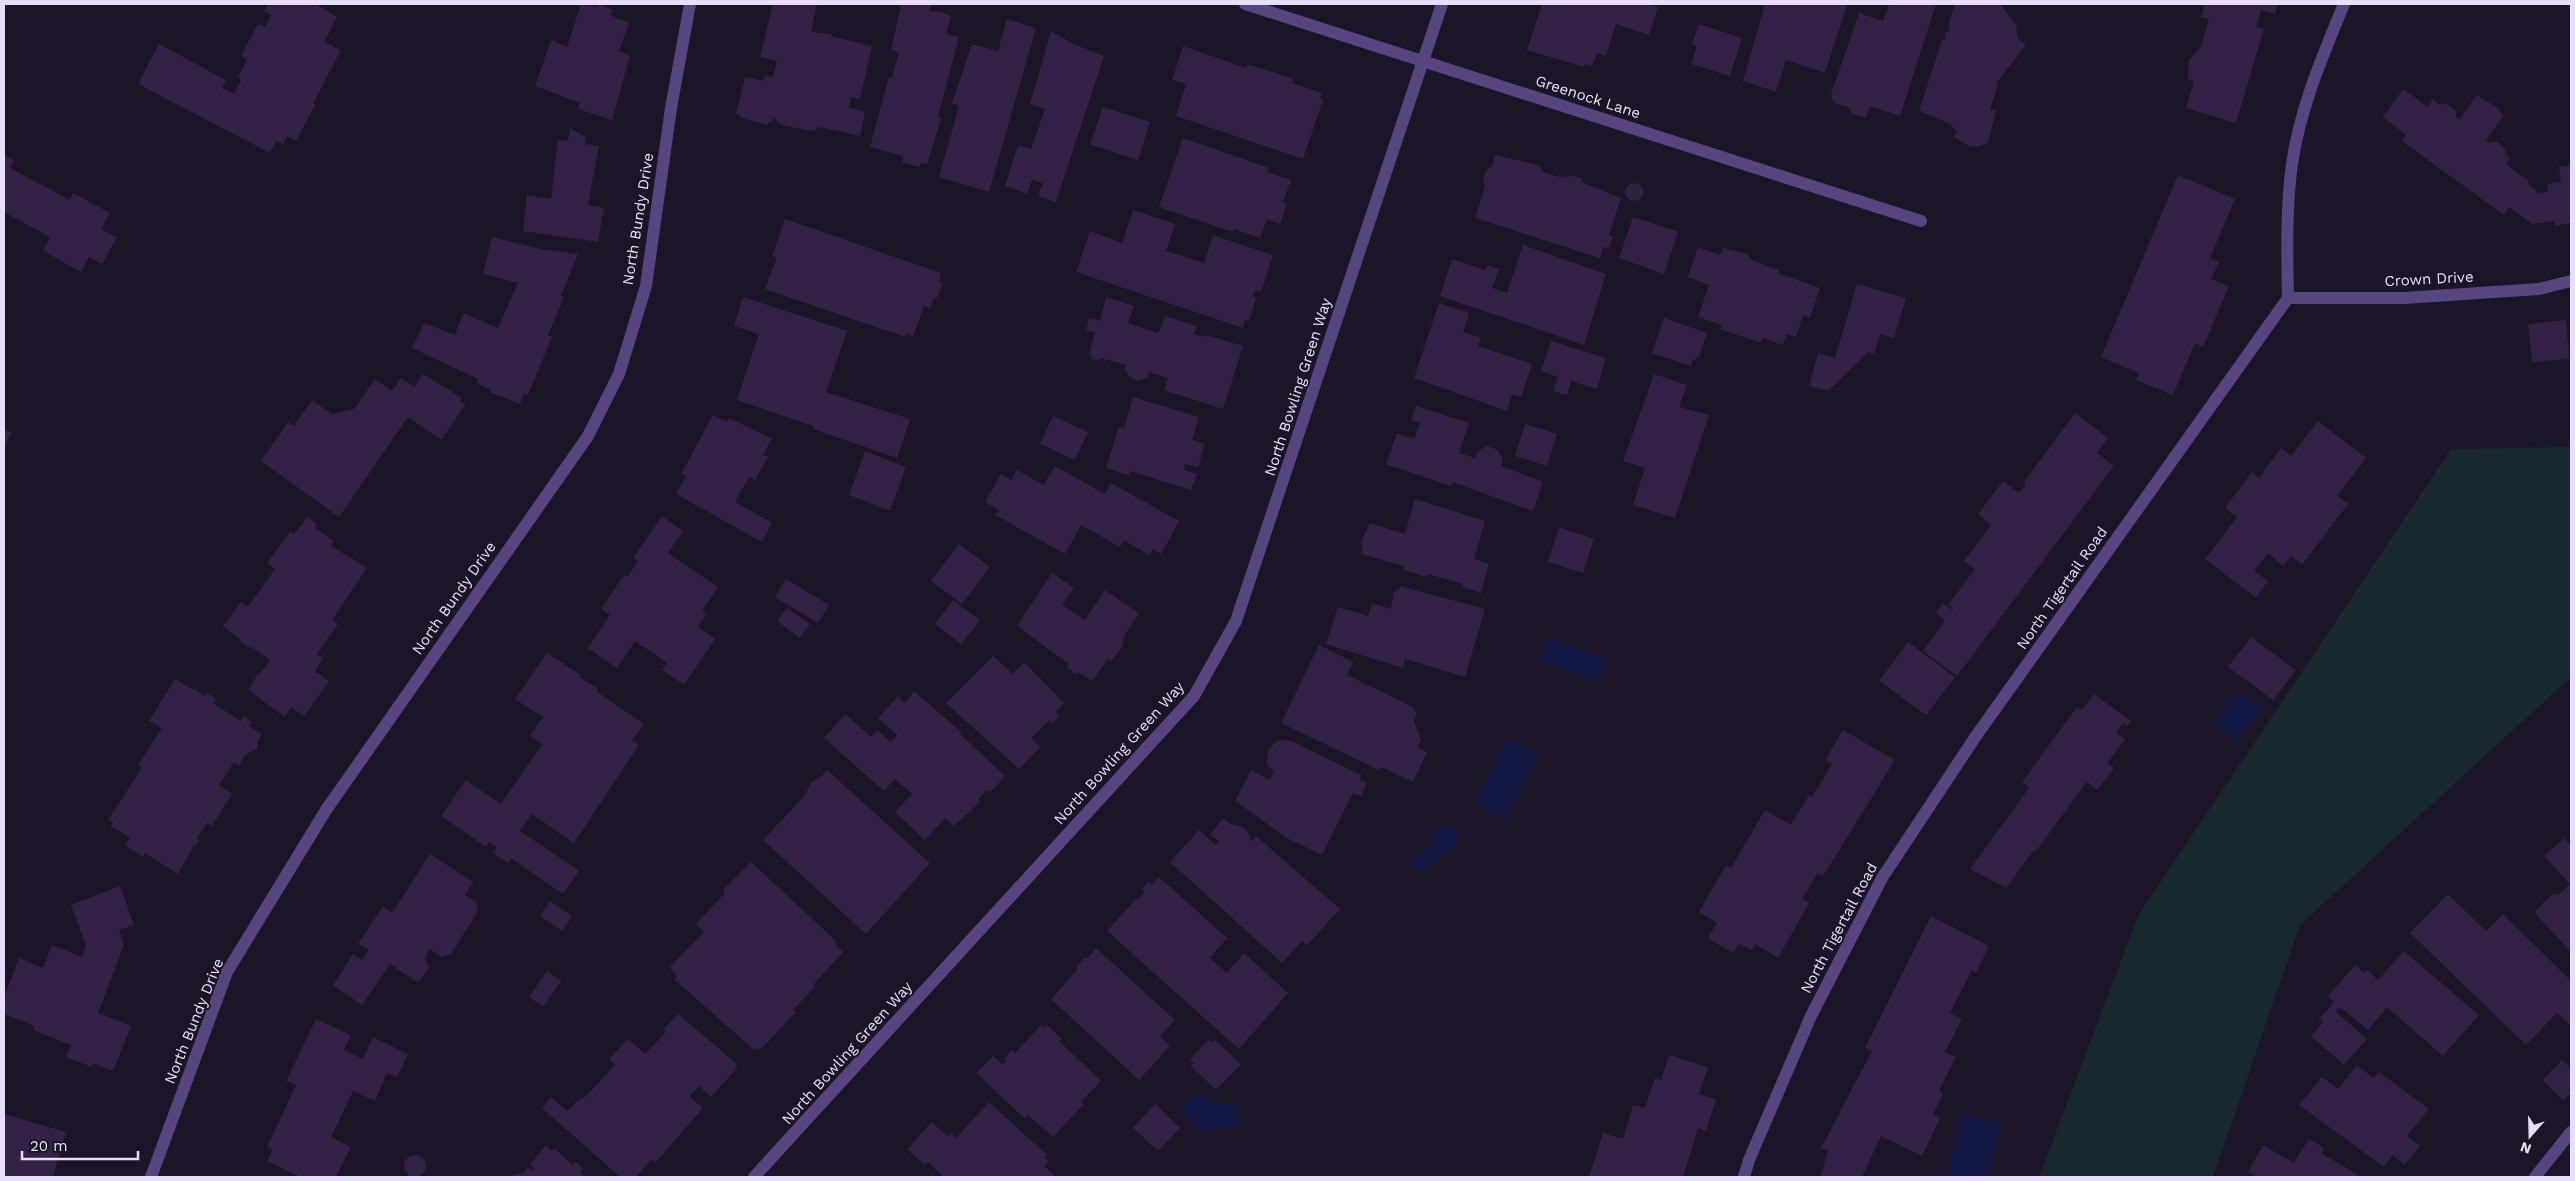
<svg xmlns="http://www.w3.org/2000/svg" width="2575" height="1181" font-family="'Work Sans',sans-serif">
<rect width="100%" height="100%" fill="#1c1427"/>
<path fill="#182a30" d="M2571,447V677L2300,925L2213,1177H2039L2138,916L2451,449Z"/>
<path fill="#121741" d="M1547,638L1608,658L1600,681L1539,661Z
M2239,691L2261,709L2235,741L2213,724Z
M1507,738L1539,753L1506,819L1475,803Z
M1444,826L1452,828L1459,837L1456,847L1424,869L1419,871L1413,867L1410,861C1417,852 1428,851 1433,840L1431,835L1436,828Z
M1197,1091L1209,1101L1240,1106L1241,1126L1203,1132L1179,1112Z
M1962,1113L2002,1124L1989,1177H1946Z"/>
<path fill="#332245" d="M268,4H316L337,17L324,42L341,50L313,104L315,105L296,141L287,136L283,144L276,141L270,153L138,84L159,44L226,80L222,88L234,94L241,80L238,78L247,59L241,56L258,24L265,27L271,15L264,11Z
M581,4L597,7L598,4L613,10L610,15L629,23L619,51L630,56L612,120L578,109L580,103L535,86L551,40L567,47Z
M773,4H817L811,32L830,34L834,37L872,46L860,99L851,97L849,108L865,112L860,136L820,127L812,131L781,125L773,117L772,122L769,121L768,125L739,117L740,115L736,114L745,77L763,81L765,76L773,77L777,61L760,57Z
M901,4H931L929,11L941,12L951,16L946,34L959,37L938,117L941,118L932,149L927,164L921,163L920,167L902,162L903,156L870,147L889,77L892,78L899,52L891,50Z
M1542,4H1648L1658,7L1649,35L1616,24L1606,56L1597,53L1592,66L1585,64L1584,67L1527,50Z
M1765,4L1847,5L1825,73L1786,60L1776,92L1743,81Z
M1889,4H1936L1900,116L1870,106L1866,118L1850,113L1851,108L1834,103L1831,94L1859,13L1883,21Z
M1955,4H2000L2016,25L2018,38L2026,45L1997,82V88L1990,109L1996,111L1988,143L1976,147L1969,146L1953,137L1957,131L1950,124L1919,111L1942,40L1946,39L1945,33L1950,30L1949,22Z
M2205,4H2278L2275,14L2261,10L2256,27L2264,29L2236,123L2186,108L2194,81L2188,80L2189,60L2201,47L2209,19L2201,17Z
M1007,19L1036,28L989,192L939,177L959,106L952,103L972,44L998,51Z
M1699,24L1742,38L1730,76L1691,64L1697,46L1692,44Z
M1051,31L1071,43L1104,56L1056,202L1038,196L1043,183L1032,180L1027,194L1005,186L1018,145L1031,149L1045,109L1030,104Z
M1183,46L1246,68L1247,64L1294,79L1292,83L1322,93L1320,98L1323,100L1303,159L1176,116L1186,84L1172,80Z
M2403,89L2428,107L2433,99L2440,105L2446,103L2456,111V117L2460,119L2477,95L2498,108L2503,116L2486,140L2490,143L2496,141L2505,149L2506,155L2510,158L2506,164L2529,181L2527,183L2539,193L2548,192L2547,184L2561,182L2559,167L2571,165V223L2555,226L2554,221L2532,224L2509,207L2504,215L2402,141L2406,135L2383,117Z
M1103,107L1150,122L1138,160L1090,144Z
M570,128L586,137L585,144L599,146L588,205L604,208L598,242L523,231L527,195L551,199L558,140L568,141Z
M1183,138L1269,168L1267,172L1291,180L1283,202L1287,203L1280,224L1267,219L1260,238L1234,229L1233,232L1159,207Z
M4,155L14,161L10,168L70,200L73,193L110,213L101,229L117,237L102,264L89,257L81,272L43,251L50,237L4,212Z
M1495,155L1539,165L1543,172L1559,177L1572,176L1581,178L1583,183L1621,198L1609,235L1613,236L1609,249L1603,247L1600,258L1475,218L1485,186L1483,180L1486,170L1492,166Z
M2178,175L2235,199L2210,258L2219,262L2211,279L2229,286L2203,347L2195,343L2173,395L2136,380L2139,373L2101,357Z
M1625 192a9 9 0 1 1 18 0a9 9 0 1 1-18 0Z
M1133,210L1175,224L1166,251L1204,263L1213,235L1273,255L1261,292L1255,290L1253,296L1256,298L1249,321L1245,319L1243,328L1076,272L1090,231L1122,243Z
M1633,217L1678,232L1664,274L1619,258Z
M785,219L941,273L939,282L943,283L937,298L934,297L930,308L924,306L913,337L906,334L905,337L765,289L777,257L772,256Z
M492,237L541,249L578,254L561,296L564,297L548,335L552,337L528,395L524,393L520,404L490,392L491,390L476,383L478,379L412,348L424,323L455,335L463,313L498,328L518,283L483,274Z
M1523,245L1606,274L1584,345L1440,296L1452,259L1485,270L1487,265L1499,269L1492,288L1507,293Z
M1698,247L1720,255L1723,248L1747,254L1752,260L1779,270L1778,273L1820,288L1810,318L1803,315L1796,337L1787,334L1783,345L1763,338L1761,343L1720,329L1722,325L1698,317L1709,285L1688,277Z
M1857,284L1906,298L1894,338L1880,334L1874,354L1868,352L1828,391L1809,386L1818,353L1835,358Z
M743,297L847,331L826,392L910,419L897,458L813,429V426L737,400L759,334L734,326Z
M1106,297L1134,306L1128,323L1157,333L1160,330L1165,316L1197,326L1194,334L1206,337L1207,335L1243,346L1223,409L1164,390L1168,378L1149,372L1148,377L1139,381L1129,377L1125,369L1126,365L1100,358L1099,361L1091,359L1092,355L1089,354L1095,332L1086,330L1089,318L1100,321Z
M1439,303L1469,313L1463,332L1481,338L1478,346L1532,364L1521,397L1512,394L1507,411L1414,378Z
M1664,318L1707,333L1699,357L1693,360L1691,366L1652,353Z
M2566,320L2569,359L2532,362L2528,324Z
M1551,341L1606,358L1597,389L1571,381L1567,395L1553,391L1558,377L1541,371Z
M423,374L462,398L460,401L465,405L441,440L408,417L339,517L261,461L288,422L294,426L312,400L332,414L354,409L375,379L392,391L401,378L414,387Z
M1654,374L1687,385L1679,407L1709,415L1675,518L1633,505L1645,468L1623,461Z
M1133,397L1199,417L1192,440L1205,444L1198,467L1185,464L1184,470L1197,474L1191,490L1130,471L1129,475L1106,468L1119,427L1124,428Z
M1416,406L1469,423L1459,453L1475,458L1477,452L1487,446L1498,450L1503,460L1501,466L1543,482L1533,511L1452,482L1451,486L1386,464L1397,433L1414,439L1420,423L1411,421Z
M2075,413L2108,438L2097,453L2114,466L1957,676L1923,651L1945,620L1936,613L1943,603L1952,610L1953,608L1948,605L1975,569L1964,561L1991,525L1978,514L2003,481L2019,493L2026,484L2024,482Z
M713,415L727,422L729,418L772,439L763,455L768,457L755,480L749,477L735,502L772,523L762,542L676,494L686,476L681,474Z
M1053,416L1088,432L1075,460L1040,444Z
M2318,421L2366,458L2337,496L2348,504L2302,565L2291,556L2283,566L2268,553L2254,571L2268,581L2256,598L2205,559L2237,517L2225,508L2252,472L2259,478L2281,448L2291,456Z
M1525,424L1557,434L1547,466L1515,456Z
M4,429L11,433L4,447Z
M865,451L906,467L890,511L849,495Z
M1055,466L1105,494L1111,483L1179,521L1161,554L1153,549L1149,555L1124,540L1120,547L1081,525L1065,554L995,515L999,510L985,502L1001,474L1011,480L1017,470L1044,485Z
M1415,499L1485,521L1474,559L1489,564L1481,593L1462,587L1463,584L1428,574L1427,577L1403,570L1404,566L1361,554L1363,547L1361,542L1370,523L1405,534Z
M662,516L683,531L668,553L718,587L702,611L706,614L698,627L715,639L684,685L662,670L667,663L635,641L617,668L588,648L610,615L601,609L624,575L628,577L638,561L633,558Z
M308,517L317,524L315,528L334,541L331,546L367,568L332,620L338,624L317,654L323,658L315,671L329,681L304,716L291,707L285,717L248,690L259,672L260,674L270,660L250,646L249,648L240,642L241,640L223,626L241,602L248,607L275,569L267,563L290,531L294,534Z
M1559,527L1594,539L1583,573L1548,562Z
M959,544L990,567L962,604L931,581Z
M1052,573L1074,588L1062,605L1085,620L1105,590L1139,613L1125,634L1122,647L1111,661L1108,659L1092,681L1078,672L1076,674L1066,667L1069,664L1017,626Z
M786,579L829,605L818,623L775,597Z
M1400,586L1485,609L1465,677L1405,659L1403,668L1326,644L1338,607L1368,616L1372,603L1391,609L1394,592L1399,590Z
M953,600L980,620L961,644L935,624Z
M787,608L810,624L800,638L777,621Z
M2251,637L2296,670L2273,700L2228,667Z
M1908,642L1955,677L1926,715L1879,681Z
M1319,645L1353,662L1347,675L1415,708L1413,711L1417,712L1414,721L1421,740L1417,747L1427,752L1413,782L1381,767L1379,770L1281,723Z
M547,653L581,675L579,677L598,689L596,691L644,724L632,740L639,745L574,843L532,814L520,831L579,871L563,894L511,858L508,863L493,853L497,848L489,842L486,847L441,816L466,780L501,804L542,744L530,736L543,717L515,699Z
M993,656L1013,674L1024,662L1064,703L1056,712L1059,716L1052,723L1049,720L1031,738L1040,747L1019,769L946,703Z
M175,679L193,690L194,688L204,697L207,693L216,699L213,703L241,721L244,716L252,722L249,726L262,734L258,741L257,749L245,755L239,766L234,762L219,785L232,794L212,826L207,823L197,838L200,840L196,846L194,845L178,874L145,853L143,857L125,845L130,838L111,826L113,823L108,820L142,767L138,765L162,728L149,721Z
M914,691L961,732L960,734L1005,776L990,793L986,790L978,800L980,802L954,826L945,818L925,840L895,812L912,794L895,779L884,791L824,738L845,714L871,737L877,730L891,742L897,735L878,718L898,696L905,703Z
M2094,694L2131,721L2127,726L2123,723L2116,733L2125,739L2107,764L2114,768L2097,790L2087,782L2036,851L2034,850L2006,888L1970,869L2029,788L2022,782L2077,707L2082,710Z
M1843,730L1895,760L1823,876L1818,873L1802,899L1809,903L1778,958L1755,944L1752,950L1739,944L1733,953L1708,938L1717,923L1699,912L1726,865L1731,868L1765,810L1791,825L1809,795L1812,797L1832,764L1825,760Z
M1281,740L1291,741L1361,775L1360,780L1367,783L1361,796L1353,793L1322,855L1287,838L1235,801L1251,770L1270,780L1274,772L1267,765L1268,750L1275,742Z
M827,770L930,863L866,934L763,840L805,795L811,782L821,777Z
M1223,818L1231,824L1243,827L1248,832L1251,842L1256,836L1340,909L1307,945L1302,941L1282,963L1170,862L1199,830L1216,845L1219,842L1210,835Z
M2564,838L2571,846V952L2534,912L2554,893L2557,896L2570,884L2544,856Z
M430,854L473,882L465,895L476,902L478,911L451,954L441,957L430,949L425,957L429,968L418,983L390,964L362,1005L333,985L353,954L362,960L369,950L358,944L383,906L392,913Z
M751,862L837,942L835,944L843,952L813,985L815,987L793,1010L796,1012L760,1050L757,1047L754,1050L674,979L677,977L670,967L704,932L696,924L725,893L723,890Z
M1159,877L1227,938L1210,958L1227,973L1244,953L1288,993L1239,1049L1107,931L1137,898L1138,900L1145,892L1142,889L1149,882L1152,885Z
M120,886L134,925L119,930L124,945L98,1013L131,1026L113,1071L93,1063L92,1067L66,1057L71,1045L33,1030L34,1026L4,1014V998L19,958L43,968L52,945L82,957L86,945L71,905Z
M2448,894L2486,931L2503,914L2571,981V1022L2569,1024L2557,1013L2526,1045L2410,933Z
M550,901L572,916L562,931L540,916Z
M1931,916L1989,946L1976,973L1972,970L1950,1013L1962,1019L1945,1052L1956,1057L1939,1091L1943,1094L1933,1114L1940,1118L1922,1156L1881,1136L1862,1177H1820L1828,1151L1821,1148L1872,1051L1865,1048Z
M1096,948L1175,1020L1160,1036L1170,1046L1139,1080L1051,999L1077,970L1078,965L1084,958H1088Z
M2404,951L2479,1015L2443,1056L2387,1007L2368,1030L2340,1007L2335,1011L2367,1039L2344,1065L2311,1036L2323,1022L2319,1019L2334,1002L2328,996L2355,965L2364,973L2367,970L2378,980Z
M547,971L561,981L543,1007L529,997Z
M678,1014L737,1064L735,1067L737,1068L711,1097L699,1086L689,1096L703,1108L656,1162L652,1159L636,1177H620L542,1108L551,1097L567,1111L582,1097L584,1098L615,1065L609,1059L628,1039L645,1054L666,1032L664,1029Z
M316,1019L351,1035L344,1050L363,1059L373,1037L408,1054L397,1077L387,1073L375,1101L353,1091L331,1137L351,1147L336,1177H300L267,1161L272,1150L267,1147L296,1085L286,1081Z
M1046,1024L1062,1039L1059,1041L1101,1081L1081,1102L1084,1104L1053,1137L1028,1115L1025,1119L976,1073L993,1056L1003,1065L1006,1061L1004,1059L1012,1050L1015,1053L1041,1025L1044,1028Z
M1209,1039L1212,1042L1215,1040L1241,1064L1216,1090L1191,1066L1194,1063L1190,1059Z
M1669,1055L1708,1067L1699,1094L1716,1099L1706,1131L1698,1128L1683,1177H1589L1603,1133L1623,1139L1633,1105L1645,1108L1655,1078L1661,1080Z
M2562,1060L2571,1069V1093L2563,1101L2543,1080Z
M2357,1065L2373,1078L2379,1072L2429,1109L2407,1136L2420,1146L2405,1165L2393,1155L2384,1167L2299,1105L2322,1077L2338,1089Z
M989,1102L1047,1155L1045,1157L1048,1161L1044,1166L1056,1177H944L928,1162L925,1165L907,1149L932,1122L948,1137L950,1133L956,1138Z
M1155,1104L1180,1128L1158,1151L1133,1128Z
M4,1114L66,1132L53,1177H4Z
M2309,1139L2324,1148L2321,1153L2361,1177H2257L2248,1172L2263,1145L2294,1163Z
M546,1145L552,1151L555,1149L573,1165L576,1162L583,1168L580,1173L585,1177H506L523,1173L528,1167L533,1171L535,1169L530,1165Z
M404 1166a11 11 0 1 1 22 0a11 11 0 1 1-22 0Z"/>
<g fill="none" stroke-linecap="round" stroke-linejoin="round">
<path stroke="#574580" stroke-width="12" d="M1245,4L1921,221
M2288,298H2404L2539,289L2571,281
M151,1177L227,972L326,810L588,436L619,374L646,286L671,108L690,4
M754,1177L1194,696L1236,621L1442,4
M1744,1177L1749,1160L1811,1016L1882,878L1976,736L2288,298C2287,253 2286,208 2292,164C2300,108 2323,55 2344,4
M2535,1177L2571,1132"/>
</g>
<g text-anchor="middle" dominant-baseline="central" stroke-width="4" stroke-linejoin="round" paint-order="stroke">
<g font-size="15" fill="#e9defa" stroke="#1c1427">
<text transform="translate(1588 97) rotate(18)">Greenock Lane</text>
<text transform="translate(638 219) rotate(-81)">North Bundy Drive</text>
<text transform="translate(2429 279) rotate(-3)">Crown Drive</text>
<text transform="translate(1298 387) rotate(-72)">North Bowling Green Way</text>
<text transform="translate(2062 588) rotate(-55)">North Tigertail Road</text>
<text transform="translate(454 598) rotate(-55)">North Bundy Drive</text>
<text transform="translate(1119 753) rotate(-48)">North Bowling Green Way</text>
<text transform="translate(1839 928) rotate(-62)">North Tigertail Road</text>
<text transform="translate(194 1021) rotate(-68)">North Bundy Drive</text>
<text transform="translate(847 1053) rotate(-48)">North Bowling Green Way</text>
</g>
</g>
<rect width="2575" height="1181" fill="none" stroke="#e9defa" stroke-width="10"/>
<g transform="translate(2530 1136) rotate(200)" stroke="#1c1427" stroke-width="4" paint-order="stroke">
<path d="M0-4L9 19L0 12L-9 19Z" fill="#e9defa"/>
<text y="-8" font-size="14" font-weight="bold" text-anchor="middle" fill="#e9defa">N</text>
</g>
<path d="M22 1151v8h116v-8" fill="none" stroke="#e9defa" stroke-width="2.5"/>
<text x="30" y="1151" font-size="15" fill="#e9defa" stroke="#1c1427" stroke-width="4" paint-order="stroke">20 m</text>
</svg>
